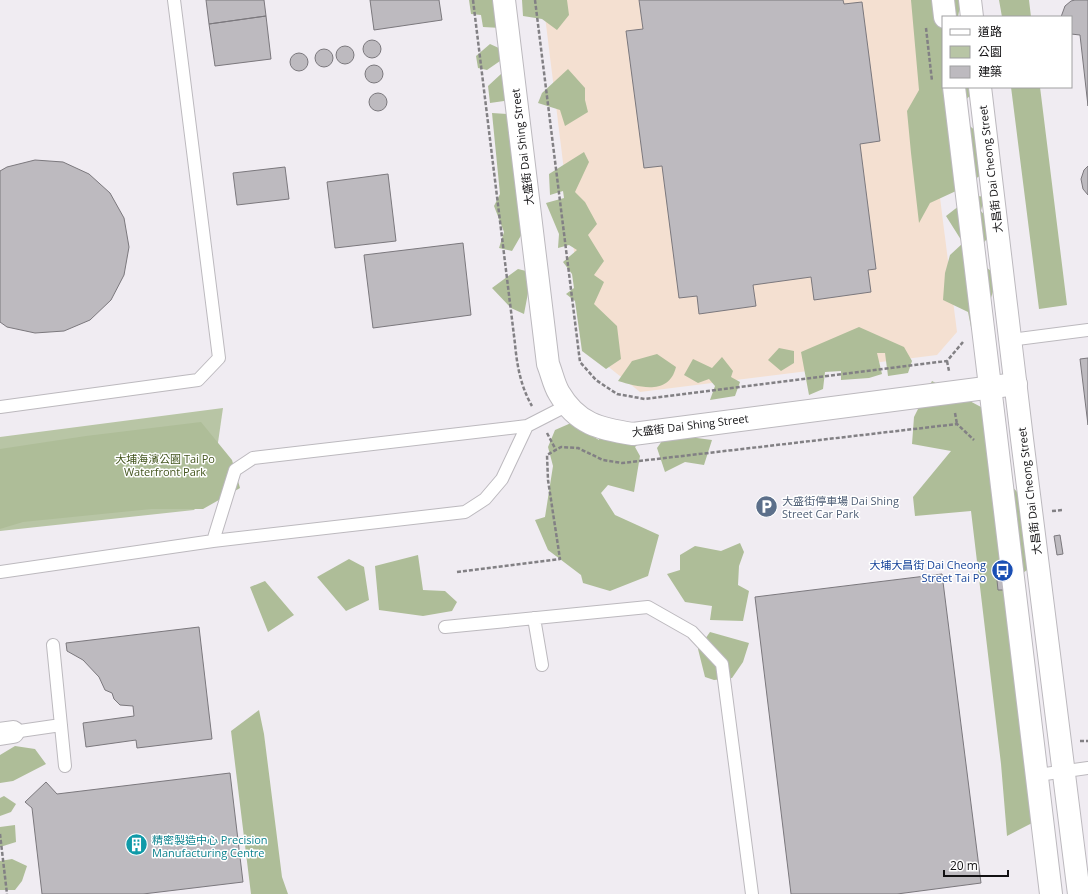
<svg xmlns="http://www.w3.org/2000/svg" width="1088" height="894" font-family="'Open Sans','Noto Sans TC',sans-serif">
<rect width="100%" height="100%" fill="#f0ecf2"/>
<path fill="#f4e0d1" d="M543,0H915L957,332L937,355L640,392L586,349Z"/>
<path fill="#b8c5a5" d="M223,408L213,477L200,504L194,510L0,531V437Z"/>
<path fill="#aebd98" d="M469,0H496L501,28L483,27L481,15L471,14Z
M522,0H567L569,15L557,30L542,19L523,16Z
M911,0H961L958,17H943V87H971L972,94L961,104L965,122L977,132L983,174L956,191L930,203L919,223L911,153L907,111L919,90Z
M999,0H1029L1031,17H1002Z
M490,44L501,49L500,61L487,70L478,68L476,56Z
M568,69L585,88V100L588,112L565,126L560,110L538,103L542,93Z
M501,74L509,90L504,101L490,103L488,86Z
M1011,87H1040L1067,305L1039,309Z
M492,113L507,114L534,213L512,251L499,248L504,232L494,206L500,194Z
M584,152L589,162L575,192L585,202L597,224L588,235L604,261L594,275L604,282L594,304L617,326L621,359L606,369L582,351L575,301L566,294L574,288L572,274L563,262L577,250L569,245L558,248L559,234L546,203L564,198L563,191L550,195L549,174Z
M973,195L984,197L981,211L985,216L991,234L981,246L987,268L998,276L990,301L971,327L968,312L943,300L945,273L950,255L963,243L946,216Z
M518,269L530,272L528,293L524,314L511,308L492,288Z
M859,327L904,347L912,361L908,373L888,376L885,353H877L882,374L869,378L841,380V371L825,372L823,389L809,395L801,352Z
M779,348L794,351V363L781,371L768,360Z
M657,354L676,367C669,396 639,387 618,381L632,361Z
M722,357L733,371L731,377L740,382L735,396L710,400L715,386L709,379L698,383L684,375L693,359L712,368Z
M932,381L981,407L1009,483L1019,494L1030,568L1007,584L1014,636L1035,666L1017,683L1036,821L1007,836L1001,764L971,511L915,516L913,497L951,451L912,444L914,417Z
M594,416L642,440L635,447L640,456L634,492L608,485L601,493L615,515L659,535L648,576L610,591L583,583L581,575L548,550L535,520L545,517L553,466L548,447L555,430L571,423L599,440Z
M201,422L232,460L240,488L203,509H151L23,522L0,529V449L86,436Z
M667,434L712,440L704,465L685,462L665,472L657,448Z
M740,543L744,552L739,566L738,585L749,591L743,621L710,620L712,606L685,602L667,574L680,570V555L695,546L721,551Z
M418,555L423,590L445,591L457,602L452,611L423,616L379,610L375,566Z
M349,559L364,567L369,600L346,611L317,577Z
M265,581L294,615L268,632L250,587Z
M710,632L749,643L743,662L732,678L714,680L705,677L698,649Z
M259,710L264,734L282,877L288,894H251L231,731Z
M15,746L35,749L46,764L13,781L0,783V755Z
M4,796L16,804L11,812L0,816V798Z
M15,825L16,842L0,847V827Z
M12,859L27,866L22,881L15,890H0V861Z"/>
<path fill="#bdbabf" stroke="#7b787d" d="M206,0H264L266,16L209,24Z
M370,0H439L442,20L374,30Z
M639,0H843L844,4L862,2L880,141L860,144L876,269L868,270L871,292L814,300L811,277L753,285L756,306L699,314L697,296L679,298L662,166L644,168L626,31L643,29Z
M1075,0H1088V106L1080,35L1071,34V17H1061L1065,6L1071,1Z
M266,16L271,59L215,66L209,24Z
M363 49a9 9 0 1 1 18 0a9 9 0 1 1-18 0Z
M336 55a9 9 0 1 1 18 0a9 9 0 1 1-18 0Z
M315 58a9 9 0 1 1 18 0a9 9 0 1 1-18 0Z
M290 62a9 9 0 1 1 18 0a9 9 0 1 1-18 0Z
M365 74a9 9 0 1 1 18 0a9 9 0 1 1-18 0Z
M369 102a9 9 0 1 1 18 0a9 9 0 1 1-18 0Z
M35,160L63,162L89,174L110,193L124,218L129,247L124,275L111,300L90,320L64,331L35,333L7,327L0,322V171L7,167Z
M1088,166V195L1083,189L1081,179L1084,170Z
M285,167L289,199L237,205L233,173Z
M388,174L396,241L335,248L327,182Z
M463,243L471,315L373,328L364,255Z
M1088,358V425L1080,359Z
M1060,535L1063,554L1057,555L1054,536Z
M1002,570L1005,590H998L996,571Z
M942,574L981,883L897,894H791L755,597Z
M199,627L212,739L137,748L136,740L86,747L83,723L134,716L133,706L120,705L114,699L112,693L105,690L99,677L83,660L67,651L66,643Z
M230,773L243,882L143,894H42L32,808L25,802L46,782L57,794Z"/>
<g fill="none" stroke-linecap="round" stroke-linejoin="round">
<defs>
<path id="lane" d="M1010,340L1088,330
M0,407L198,380L219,358L174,0
M213,541L235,470L253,458L527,426L568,405
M0,572L213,541L465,512L485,499L502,479L527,426
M534,618L542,665
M445,627L648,607L692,632L722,664L752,894
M53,645L65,766
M13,732L61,725
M1038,775L1088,768"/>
<path id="street" d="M504,0L548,364C552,374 554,385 559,393C577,424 600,429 633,434L1016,384
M0,734L13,732"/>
<path id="secondary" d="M943,0L945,17
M970,0L972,17
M954,87L1051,894
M980,87L1022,439L1079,894"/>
</defs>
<use href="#lane" stroke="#bcb9be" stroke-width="14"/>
<use href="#street" stroke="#bcb9be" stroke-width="24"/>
<use href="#secondary" stroke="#bcb9be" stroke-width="24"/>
<path stroke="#828084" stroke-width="2.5" stroke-dasharray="4 2" stroke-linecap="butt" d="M473,0L515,344C517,366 521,387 532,406
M535,0L580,362L596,380L617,394L645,399L947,361L963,342
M926,28L932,81
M947,361L949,371
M955,413L957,424
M547,433L556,450
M1052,511L1063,510
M457,572L560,559L548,480L547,455L561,447L578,448L603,460L622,463L957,424L974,440
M1080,741H1088
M0,834L7,894"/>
<use href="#lane" stroke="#fff" stroke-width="12"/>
<use href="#street" stroke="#fff" stroke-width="22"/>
<use href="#secondary" stroke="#fff" stroke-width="22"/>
</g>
<defs>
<symbol id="parking-disc" viewBox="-11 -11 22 22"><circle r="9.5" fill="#5c6f8a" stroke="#fff"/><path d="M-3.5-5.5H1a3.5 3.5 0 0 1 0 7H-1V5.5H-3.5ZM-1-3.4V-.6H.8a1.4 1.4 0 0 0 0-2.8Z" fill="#fff"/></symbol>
<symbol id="bus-disc" viewBox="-11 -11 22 22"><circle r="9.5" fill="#1a4fb4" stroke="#fff"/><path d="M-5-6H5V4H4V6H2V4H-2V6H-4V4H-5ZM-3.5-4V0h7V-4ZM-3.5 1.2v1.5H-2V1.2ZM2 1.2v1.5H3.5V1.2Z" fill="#fff"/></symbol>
<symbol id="building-disc" viewBox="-11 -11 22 22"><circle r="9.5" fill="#0f9aa8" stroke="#fff"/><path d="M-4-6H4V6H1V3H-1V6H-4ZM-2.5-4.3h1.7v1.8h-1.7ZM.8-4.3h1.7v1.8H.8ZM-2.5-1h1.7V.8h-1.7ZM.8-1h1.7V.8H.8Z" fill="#fff"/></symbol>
</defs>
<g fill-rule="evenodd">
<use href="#parking-disc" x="754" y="494" width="25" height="25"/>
<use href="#bus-disc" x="990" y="558" width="25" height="25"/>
<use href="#building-disc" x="124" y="832" width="25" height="25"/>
</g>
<g text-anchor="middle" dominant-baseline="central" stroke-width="3" stroke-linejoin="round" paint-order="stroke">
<g font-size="11" fill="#121113" stroke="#fff">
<text transform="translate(522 147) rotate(-97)">大盛街 Dai Shing Street</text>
<text transform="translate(990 169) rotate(-97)">大昌街 Dai Cheong Street</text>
<text transform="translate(690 425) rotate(-7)">大盛街 Dai Shing Street</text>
<text transform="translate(1029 491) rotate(-97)">大昌街 Dai Cheong Street</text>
</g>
<g font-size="11" fill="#44561f" stroke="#fff">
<text x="165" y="458">大埔海濱公園 Tai Po<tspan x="165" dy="13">Waterfront Park</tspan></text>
</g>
<g font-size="11" fill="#4e5e75" stroke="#fff" text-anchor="start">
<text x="782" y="500">大盛街停車場 Dai Shing<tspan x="782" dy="13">Street Car Park</tspan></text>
</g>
<g font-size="11" fill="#164399" stroke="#fff" text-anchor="end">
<text x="986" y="564">大埔大昌街 Dai Cheong<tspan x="986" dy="13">Street Tai Po</tspan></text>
</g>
<g font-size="11" fill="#0d838f" stroke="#fff" text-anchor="start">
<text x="152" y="839">精密製造中心 Precision<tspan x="152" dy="13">Manufacturing Centre</tspan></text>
</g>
</g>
<rect x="942" y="16" width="130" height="72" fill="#ffffff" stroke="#a0a0a1"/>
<rect x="950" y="29" width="20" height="6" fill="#ffffff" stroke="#a0a0a1"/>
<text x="978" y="36" font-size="12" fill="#121113">道路</text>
<rect x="950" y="46" width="20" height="12" fill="#b8c5a5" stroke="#a0a0a1"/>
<text x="978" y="56" font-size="12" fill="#121113">公園</text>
<rect x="950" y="66" width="20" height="12" fill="#bdbabf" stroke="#a0a0a1"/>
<text x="978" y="76" font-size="12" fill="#121113">建築</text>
<path d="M944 870v6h64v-6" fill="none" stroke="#121113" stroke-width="2"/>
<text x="950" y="870" font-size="12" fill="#121113" stroke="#ffffff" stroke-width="3" paint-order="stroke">20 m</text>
</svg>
